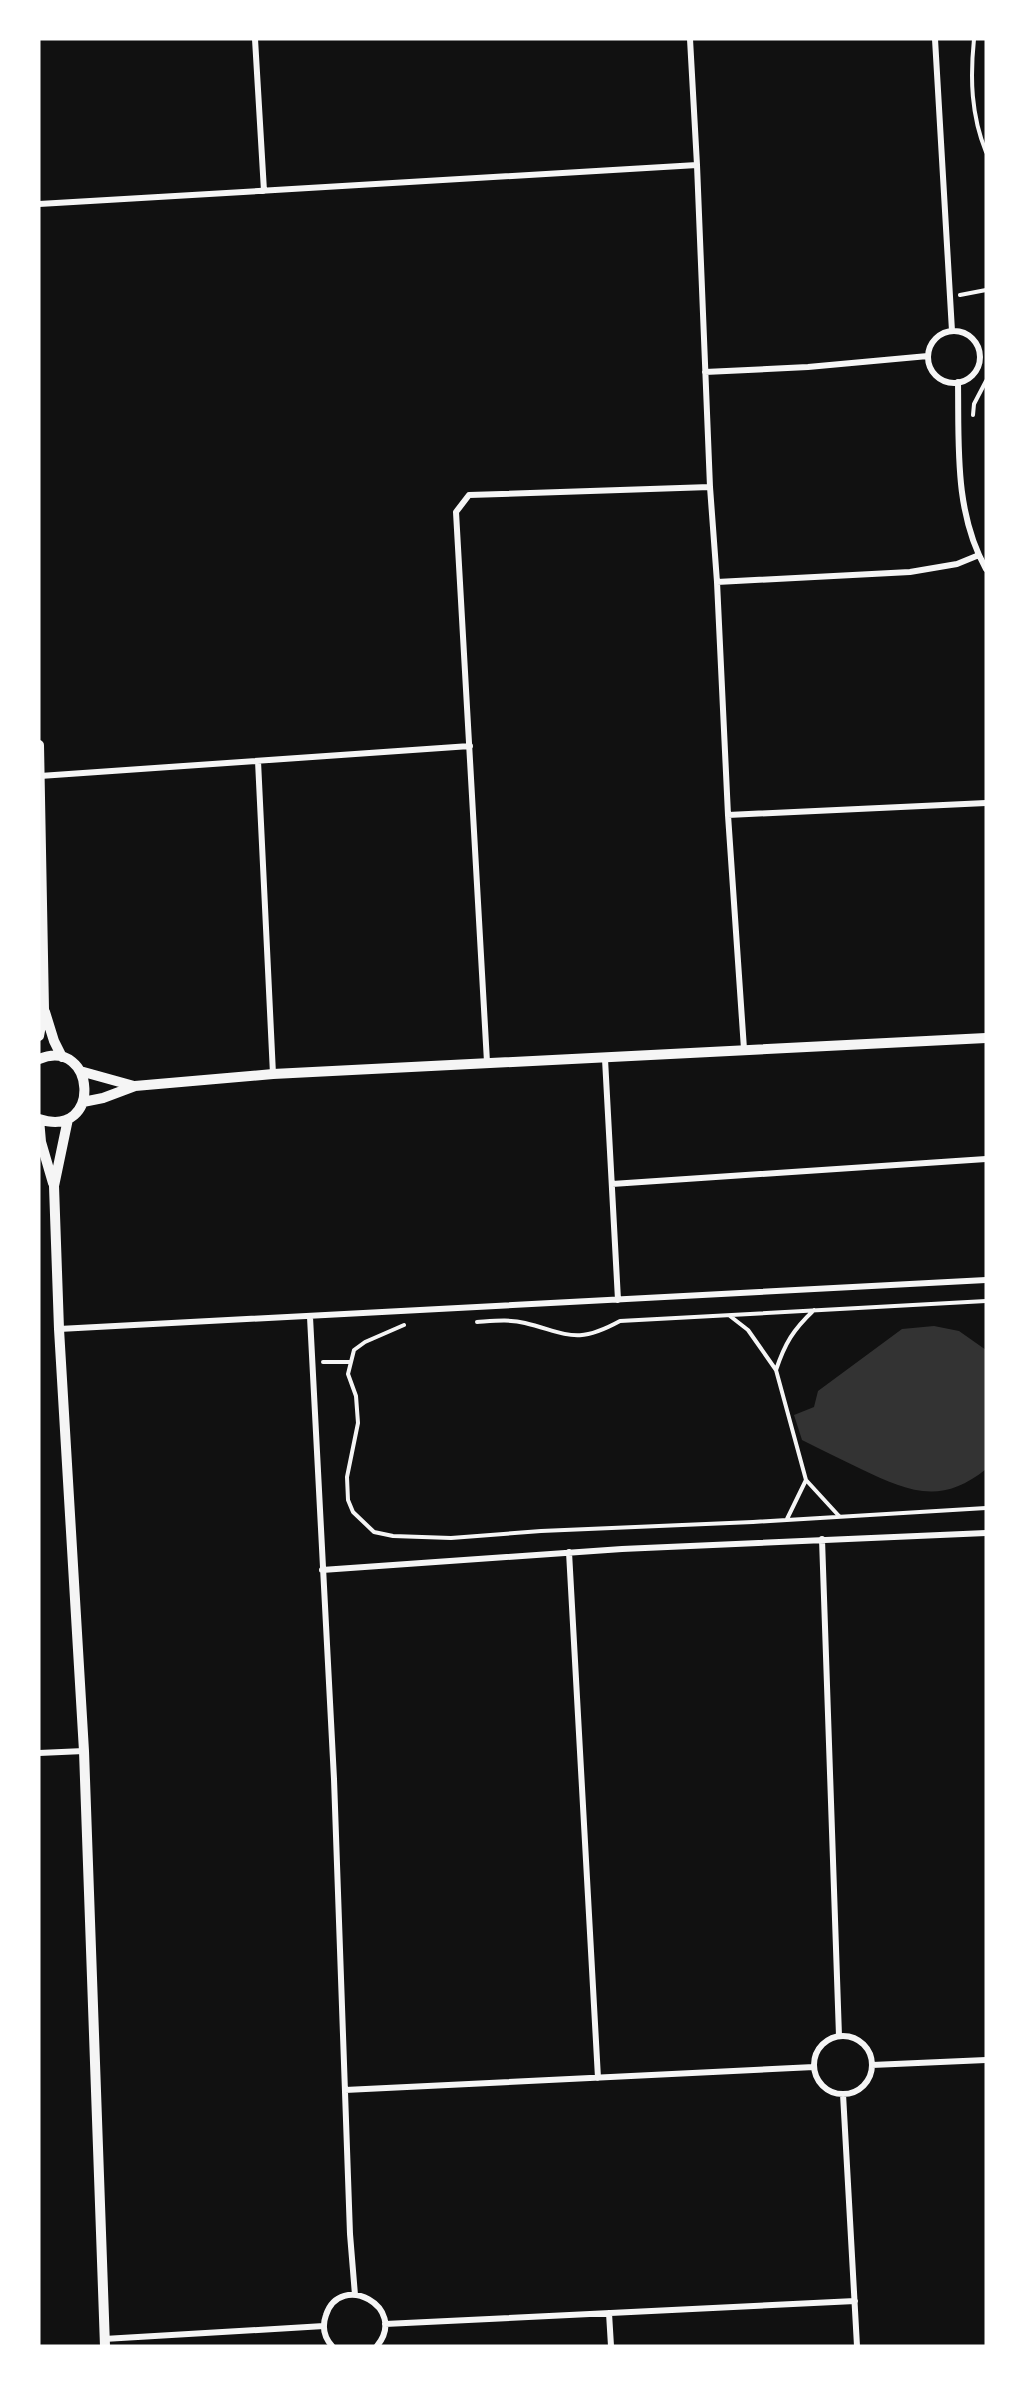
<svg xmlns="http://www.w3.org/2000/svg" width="1025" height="2385" font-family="Manrope,sans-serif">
<rect width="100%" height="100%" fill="#111"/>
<path fill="#333" d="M934,1326L959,1331L986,1350V1469C941,1506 907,1491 861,1469C841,1459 821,1450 802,1440L794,1415L814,1407L818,1391L902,1329Z"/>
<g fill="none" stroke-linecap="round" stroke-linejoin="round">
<path stroke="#f5f5f5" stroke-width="4" d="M974,39C970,78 971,115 986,152
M960,295L986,290
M973,415L974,404L986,381
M730,1316L748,1330L776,1370L806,1480L787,1519
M477,1322C493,1321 510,1319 525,1323C569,1334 576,1345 620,1321L986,1301
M404,1325L365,1342L354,1350L348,1374L356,1396L358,1423L347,1477L348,1500L353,1512L374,1532L393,1536L451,1538L541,1531L753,1522L986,1508
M323,1362H350
M776,1370C785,1343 793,1330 814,1310
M806,1480L839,1516"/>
<path stroke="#f5f5f5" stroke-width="6" d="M255,39L264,191
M690,39L697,165L710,487L717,582L728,815L744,1049
M935,39L952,331
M39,204L697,165
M928 357a26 26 0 1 1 52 0a26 26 0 1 1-52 0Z
M705,372L808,367L928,356
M958,382C959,445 954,512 986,569
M717,582L910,572L957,564L979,555
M258,761L273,1074
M40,776L470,746
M728,815L986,803
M605,1059L618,1300
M487,1062L456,512L469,495L710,487
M612,1184L986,1159
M310,1317L334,1779L350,2234L355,2295
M59,1329L986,1280
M822,1539L839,2036
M569,1552L598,2078
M322,1570L622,1549L986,1533
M39,1753L84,1751
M814 2065a29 29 0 1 1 58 0a29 29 0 1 1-58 0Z
M872,2065L986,2060
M345,2090L814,2067
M843,2094L857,2346
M609,2313L611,2346
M385,2324L855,2301
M104,2339L324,2326
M332,2346C324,2337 322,2326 326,2315C340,2271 409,2307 377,2346"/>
<path stroke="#f5f5f5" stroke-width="10" d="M39,745L44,1009L39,1036
M45,1012L54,1041L62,1057
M39,1059C96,1036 103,1140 39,1119L41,1142L53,1183
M80,1071L134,1086
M83,1102L103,1098L135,1086L273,1074L986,1038
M68,1119L54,1186L59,1329L84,1751L105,2346"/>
</g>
<rect width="1025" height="2385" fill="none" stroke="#ffffff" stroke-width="81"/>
</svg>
